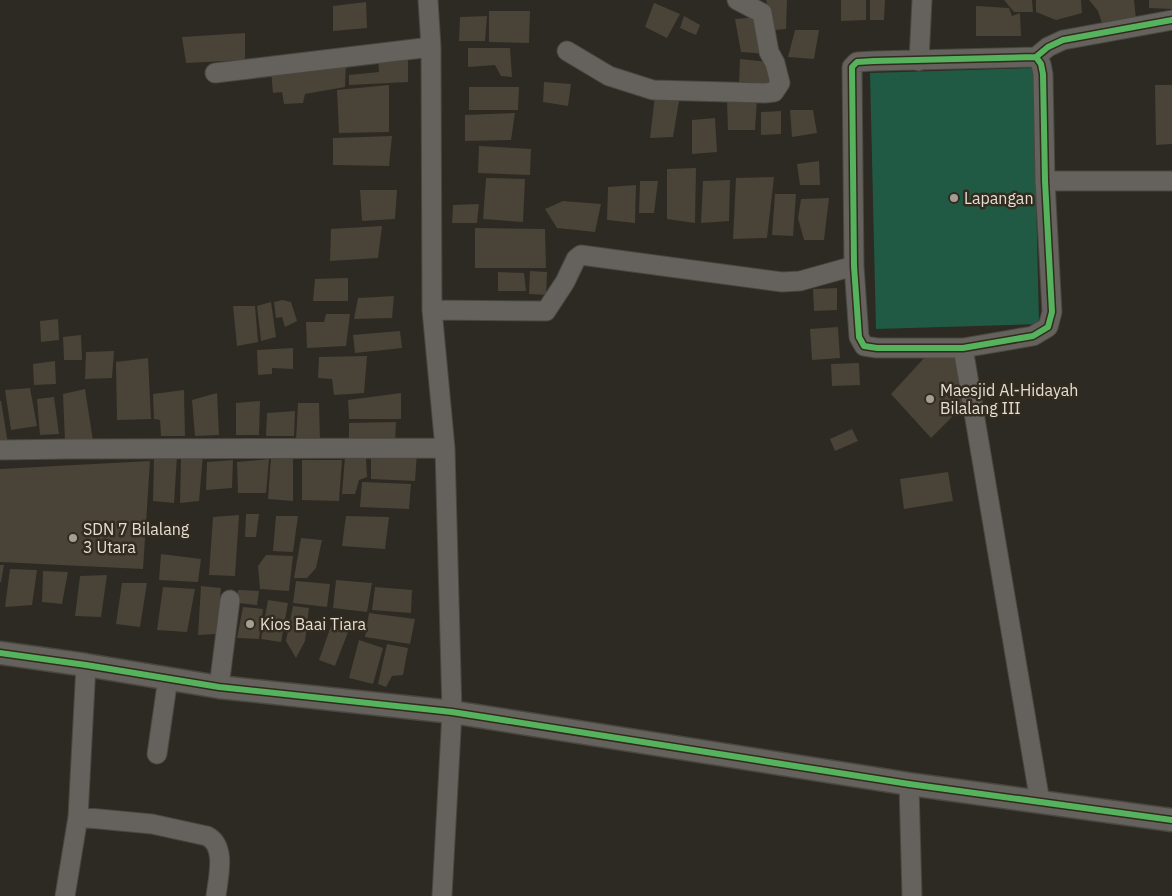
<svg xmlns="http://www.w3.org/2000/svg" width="1172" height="896" font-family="'IBM Plex Sans',sans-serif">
<rect width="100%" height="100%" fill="#2d2a23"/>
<path fill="#215a44" d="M1033,68L1039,324L876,329L870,73Z"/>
<path fill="#4a4337" d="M766,0H787L786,29L774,30Z
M841,0H866V20L841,21Z
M870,0H885L884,20H870Z
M1004,0H1032L1033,12H1014Z
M1036,0H1081L1082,13L1056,20L1036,12Z
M1089,0H1134L1136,19L1102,23L1098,11Z
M1149,0H1172V9L1149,8Z
M366,2L367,28L333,31V6Z
M654,3L680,14L667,38L645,27Z
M976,6L1009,8L1012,16L1020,13L1021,36H976Z
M489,11H530L529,43L489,42Z
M487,16L485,41H459L460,17Z
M684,16L700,25L696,35L680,28Z
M759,17L767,54L741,52L735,19Z
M795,30H819L814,59L788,57Z
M245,33V60L186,63L182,37Z
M468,48H510L512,77L501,76L495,65L468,67Z
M408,56V82L349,85V75L379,72L378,58Z
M740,59L770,62L769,86L739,84Z
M346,61L345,87L305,94L303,103L284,104L282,92L273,93L271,70Z
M544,82L571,84L568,106L543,102Z
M389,85V132L339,133L337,90Z
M1155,85H1172V144L1156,145Z
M469,87H519L518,110H469Z
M655,95H680L673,137L650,138Z
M757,99L755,130H728L727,101Z
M790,110H813L817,133L792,137Z
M781,111V134L761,135V112Z
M515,113L511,140L465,141V115Z
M715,118L717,152L692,154V120Z
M392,136L389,166L333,165V138Z
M479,146L531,149L530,175L478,173Z
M819,161L820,185H800L797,164Z
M696,168L695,223L667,219V169Z
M774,177L767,238L733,239L736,178Z
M486,178L525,179L523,222L483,219Z
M730,180L729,221L701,223L703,181Z
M640,181H658L654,213H639Z
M636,185L635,223L607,220L608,187Z
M360,190H397L395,219L362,221Z
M775,194H796L793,236L772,235Z
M829,198L824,240H804L798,218L801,199Z
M563,201L601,204L595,232L557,228L545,209Z
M479,204L477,223H452L453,205Z
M382,226L378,258L330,261L331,229Z
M475,228L545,229L546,268H475Z
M530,271L547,272L546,295L529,294Z
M498,272L524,273L526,291H498Z
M348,278V301H313L315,279Z
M837,288V310L814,311L813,289Z
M394,296L392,318L354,319L358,298Z
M283,300L291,302L297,321L285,327L282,317L276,318L274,302Z
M271,302L276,337L261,341L257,306Z
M233,306H255L258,342L237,346Z
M326,314H350L346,346L307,348L306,322H324Z
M58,319L59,340L41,342L40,321Z
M838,327L840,358L812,360L810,329Z
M400,331L402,348L355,353L353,335Z
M81,335L82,360H64L63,337Z
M293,348V369L272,368V374L258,375L257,350Z
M114,351L112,378L85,379L86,352Z
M955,354L966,403L931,438L891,394L926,356Z
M367,356L364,393L334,395L332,379L318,378L319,357Z
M148,358L151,419L117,420L116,362Z
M55,361L56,384L34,385L33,364Z
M859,363L860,385L832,386L831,364Z
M30,388L37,426L11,430L5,390Z
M85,389L93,441H65L63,394Z
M184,390L185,436H161L160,420L154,419L153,394Z
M217,393L219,435L195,436L192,400Z
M401,393V419H349L348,400Z
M54,397L59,434L40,435L37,399Z
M0,401H1L8,444H0Z
M260,401L259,435H236V403Z
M298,403H319L320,441H296Z
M295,411L294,436H266L267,413Z
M396,422L395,443H349V423Z
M852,429L858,441L835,451L830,439Z
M293,454V501L268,499L271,457Z
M371,454H417L415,481L371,479Z
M203,455L199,501L180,503L181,458Z
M154,456H177L174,503L153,501Z
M345,457L366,458L367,477L359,480L355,494H342Z
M269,459L266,493H238L237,462Z
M233,460L232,488L206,490L207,462Z
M302,460H342L339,501L302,500Z
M150,461L143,569L0,562V469Z
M948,472L953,501L904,509L900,479Z
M362,482L411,484L409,509L360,507Z
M246,514H259L256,537H245Z
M239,515L235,576L209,575L213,517Z
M276,516H298L293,552L273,551Z
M346,516L389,517L385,549L342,546Z
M301,538L322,540L316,568L307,578H294Z
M161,554L201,559L198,582L159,580Z
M266,555L293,556L289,591L260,589L258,566Z
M0,565H4L1,582H0Z
M10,569L37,570L32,605L5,607Z
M43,571L68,572L62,604L42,602Z
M107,575L101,617L75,616L80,576Z
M336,580L372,583L367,612L333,608Z
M296,581L330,584L327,607L293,603Z
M122,583H147L140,627L116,624Z
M201,586L221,588L216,634L198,635Z
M163,587L195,589L187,632L157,630Z
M375,587L412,590L411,613L372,610Z
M238,590L259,591L257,605L238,603Z
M268,600L288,603L281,642L261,639Z
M293,606L309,608L305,641L296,658L286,641Z
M243,607L263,609L259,639L237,638Z
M369,613L415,619L410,644L365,637Z
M331,626L348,632L335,666L319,660Z
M359,640L383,648L373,684L349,678Z
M387,644L408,648L403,675L392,676L386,687L378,684Z"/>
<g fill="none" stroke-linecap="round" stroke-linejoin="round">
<defs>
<path id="minor" d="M428,0L431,47L432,310L445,448L452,712L442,896
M567,51L609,76L653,90L765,93L774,92L780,83L775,63L769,52L762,13L737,0
M1036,57L874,61L857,62L852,67L854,266L859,337L864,346L877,348H963L1033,336L1048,327L1052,312L1045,181L1043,74L1041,64L1036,57L1048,47L1063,40L1172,20
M919,61L922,0
M215,73L431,47
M1045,181H1172
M432,310L546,311L565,282L576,259L581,255L782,282L800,281L854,266
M963,348L1040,802
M0,450L69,449L445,448
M219,687L230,600
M157,754L168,678
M909,784L912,896
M78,817L152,824L207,836C227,846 218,878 216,896
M65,896L78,817L86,665"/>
<path id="tertiary" d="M0,653L86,665L219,687L452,712L909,784L1172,820"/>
</defs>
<use href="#minor" stroke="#4a4741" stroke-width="21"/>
<use href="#tertiary" stroke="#4a4741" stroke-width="25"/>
<use href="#minor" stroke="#65615c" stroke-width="19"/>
<use href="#tertiary" stroke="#65615c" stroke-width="22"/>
<defs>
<path id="cycleway" d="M1036,57L874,61L857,62L852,67L854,266L859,337L864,346L877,348H963L1033,336L1048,327L1052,312L1045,181L1043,74L1041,64L1036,57L1048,47L1063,40L1172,20
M0,653L86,665L219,687L452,712L909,784L1172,820"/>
</defs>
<use href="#cycleway" stroke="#322b1e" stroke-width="9"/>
<use href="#cycleway" stroke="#56b35d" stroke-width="6"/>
</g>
<g fill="#a39f97" stroke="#322b1e" stroke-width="2">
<circle cx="954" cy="198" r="5"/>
<circle cx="930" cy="399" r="5"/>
<circle cx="73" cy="538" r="5"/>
<circle cx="250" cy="624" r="5"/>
</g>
<g text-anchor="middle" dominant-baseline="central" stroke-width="5" stroke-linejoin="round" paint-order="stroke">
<g font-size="16" fill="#e3ded6" stroke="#322b1e" text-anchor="start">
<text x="964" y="198">Lapangan</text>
<text x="940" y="390">Maesjid Al-Hidayah<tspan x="940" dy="18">Bilalang III</tspan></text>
<text x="83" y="529">SDN 7 Bilalang<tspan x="83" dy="18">3 Utara</tspan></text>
<text x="260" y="624">Kios Baai Tiara</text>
</g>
</g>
</svg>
